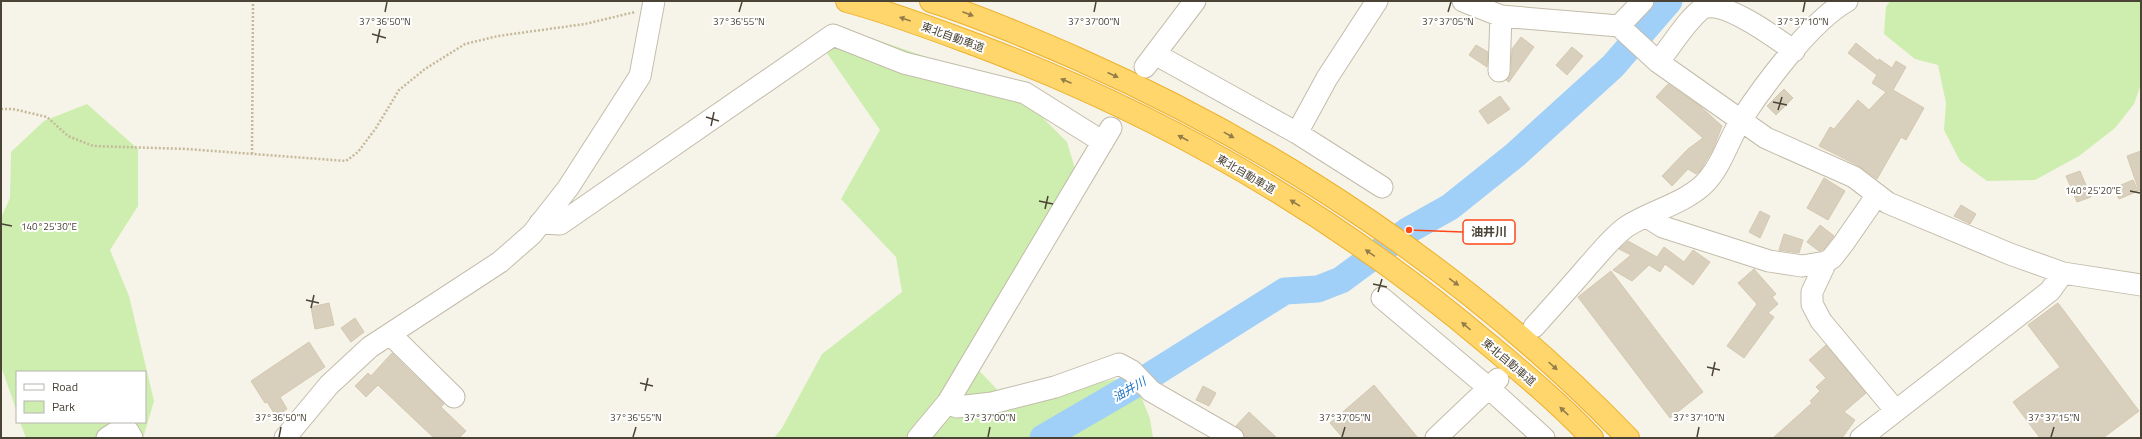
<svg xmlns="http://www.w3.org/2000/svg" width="2142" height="439" font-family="'Titillium Web','Noto Sans JP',sans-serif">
<rect width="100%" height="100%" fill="#f6f3e9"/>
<path fill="#cdeeae" d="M1890,1H2141V84L2134,104L2115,128L2079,156L2035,180L1987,181L1960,161L1944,130L1946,103L1938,65L1915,59L1884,34L1886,7Z
M854,32L1011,86L1067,142L1080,185L968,359L1012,405L1115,379L1131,385L1141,396L1150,419L1153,438H774L782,428L822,354L902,292L896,257L841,199L880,130L822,46Z
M87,104L138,149V206L110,250L129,296L154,401L143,438H26L20,422H145V372H17V412L1,366V218L10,198L11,152L44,121Z"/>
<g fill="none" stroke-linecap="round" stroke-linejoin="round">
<path stroke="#a0cff8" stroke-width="27" d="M1043,438L1148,377L1285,291L1318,289L1341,280L1409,230L1450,207L1515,155L1613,66L1669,1"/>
</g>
<path fill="#d9cfbd" stroke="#d4c8af" d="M1521,37L1534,47L1509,82L1506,80L1511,72L1512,49Z
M1856,43L1878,61L1879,59L1892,68L1896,61L1906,67L1893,90L1924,108L1906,140L1901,137L1877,179L1859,166L1819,146L1830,127L1834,129L1858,100L1869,110L1886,92L1872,83L1877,75L1848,53Z
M1476,45L1488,52L1487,67L1469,55Z
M1572,47L1583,56L1567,75L1556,65Z
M1668,84L1700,106L1722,126L1713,149L1700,171L1696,174L1688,169L1672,186L1662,176L1688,149L1703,138L1656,97Z
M1784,89L1793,98L1776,115L1767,106Z
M1500,96L1510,109L1488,124L1479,111Z
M2141,151V191H2139L2127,156Z
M2080,171L2091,197L2077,202L2066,176Z
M1824,178L1845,191L1828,220L1807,208Z
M2133,180L2138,191L2119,199L2114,188Z
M1961,205L1976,214L1970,224L1954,216Z
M1760,211L1770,216L1760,238L1749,232Z
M1820,225L1834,236L1824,249L1819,251L1807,242Z
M1784,234L1803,240L1799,253L1779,250Z
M1628,241L1657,257L1664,247L1684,262L1693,250L1710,262L1693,285L1665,264L1660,272L1649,265L1632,281L1613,270L1631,255L1619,249Z
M1754,269L1776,294L1772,297L1778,304L1768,313L1774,317L1744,358L1727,346L1757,304L1738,283Z
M1611,271L1703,392L1670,418L1578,297Z
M329,303L334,325L315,329L311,307Z
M2058,303L2139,411L2103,438H2040L2013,402L2060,367L2028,325Z
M355,318L364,332L351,342L341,328Z
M309,342L325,367L280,397L287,409L276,416L267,402L265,403L251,381Z
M1826,345L1866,393L1844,412L1855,420L1842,438H1773L1812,403L1810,401L1820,391L1816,387L1826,378L1809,360Z
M392,353L444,404L441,407L466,431L459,438H434L378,385L366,397L355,386L368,373L371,376Z
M1374,385L1418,438H1343L1330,423Z
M1203,386L1216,393L1209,406L1196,400Z
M1249,412L1277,438H1245L1243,432L1236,426Z"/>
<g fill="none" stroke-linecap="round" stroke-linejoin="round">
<defs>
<path id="minor" d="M1463,1L1501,16L1619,26L1658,62L1766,138L1854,177L1888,203L2010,254L2063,273L2141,285
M1619,26L1643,1
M1155,54L1297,133L1382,187
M1658,62C1671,47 1687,19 1703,8C1725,0 1776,38 1794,51
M1145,67L1195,1
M1499,71L1501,16
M1297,133L1327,78L1377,1
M1647,217L1663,227L1769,261L1802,266L1826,262L1832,258L1843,244L1877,195
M540,223L560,224L833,35L904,63L1025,93L1103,142
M1826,262L1812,292V304L1821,321L1896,411
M1382,298L1490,389L1544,438
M1534,327C1552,307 1570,287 1588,266C1600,253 1611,238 1626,227C1650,211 1681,205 1703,185C1721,168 1728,141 1741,120C1764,85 1811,21 1847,1
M390,334L454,397
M948,402L957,407L992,403L1055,387L1119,364L1132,371L1151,391L1233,438
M107,438L121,429L128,431L132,438
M285,438L329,385L370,347L500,262L532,234L568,188L640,76L654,1
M918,438L948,402L1111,128
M1436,438L1498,379
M1861,438L2050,291L2063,273"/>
<path id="highway" d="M847,1C892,13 936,30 979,46C1165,116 1337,216 1488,344C1524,374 1560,404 1592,438
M931,1C981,17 1030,38 1078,59C1283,150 1472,277 1628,438"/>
</defs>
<use href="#minor" stroke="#c3bcaa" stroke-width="23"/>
<use href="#highway" stroke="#edb12b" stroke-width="24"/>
<path stroke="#c6b99a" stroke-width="2.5" stroke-dasharray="2 2" stroke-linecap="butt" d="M1,109H13L47,117L68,136L93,146L187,149L346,161L358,152L376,128L399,90L425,69L465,44L498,36L585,24L635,12
M252,154L253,1"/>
<use href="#minor" stroke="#fff" stroke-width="21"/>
<use href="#highway" stroke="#ffd66b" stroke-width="22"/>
</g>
<defs><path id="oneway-solid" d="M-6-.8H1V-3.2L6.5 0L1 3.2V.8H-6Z"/></defs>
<g fill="#937e4b">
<use href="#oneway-solid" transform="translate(968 14) rotate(21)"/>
<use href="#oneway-solid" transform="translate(905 19) rotate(-161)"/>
<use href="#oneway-solid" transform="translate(1113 75) rotate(25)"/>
<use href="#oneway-solid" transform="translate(1066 81) rotate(-157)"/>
<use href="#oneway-solid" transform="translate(1229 135) rotate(29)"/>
<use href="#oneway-solid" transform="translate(1183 138) rotate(-152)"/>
<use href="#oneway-solid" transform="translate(1295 203) rotate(-148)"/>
<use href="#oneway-solid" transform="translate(1370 253) rotate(-145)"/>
<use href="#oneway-solid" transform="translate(1454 282) rotate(36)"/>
<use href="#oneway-solid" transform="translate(1466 326) rotate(-140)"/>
<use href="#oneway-solid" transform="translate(1553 366) rotate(42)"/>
<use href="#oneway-solid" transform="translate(1564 411) rotate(-137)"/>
</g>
<path fill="none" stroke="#4b4436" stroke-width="1.5" d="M385,12L387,2M739,12L742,2M1094,12L1096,2M1448,12L1451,2M1803,12L1805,2M372,34L386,38M377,43L380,29M1773,102L1787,105M1778,110L1782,97M706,117L719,121M711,126L714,112M2130,191L2140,193M1039,201L1053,204M1045,209L1048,196M2,224L12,226M1373,284L1387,287M1378,292L1382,279M306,300L319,303M311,308L314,295M1707,367L1720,370M1712,376L1715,362M640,383L653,386M645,391L648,378M279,437L281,427M633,437L636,427M988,437L990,427M1342,437L1345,427M1697,437L1699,427M2051,437L2054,427"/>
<g text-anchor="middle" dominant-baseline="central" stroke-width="4" stroke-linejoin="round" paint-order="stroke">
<g font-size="11" fill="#4b4436" stroke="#fff">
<text transform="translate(953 37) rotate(20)">東北自動車道</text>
<text transform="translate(1246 174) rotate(30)">東北自動車道</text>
<text transform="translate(1509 362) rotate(40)">東北自動車道</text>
</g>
<g font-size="12" font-style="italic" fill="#2376c3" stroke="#fff">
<text transform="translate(1129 389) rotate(-30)">油井川</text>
</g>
</g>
<g font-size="10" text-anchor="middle" fill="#4b4436" stroke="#fff" stroke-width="4" stroke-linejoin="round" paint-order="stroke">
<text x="385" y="25">37°36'50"N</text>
<text x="739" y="25">37°36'55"N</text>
<text x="1094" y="25">37°37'00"N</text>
<text x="1448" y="25">37°37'05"N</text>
<text x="1803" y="25">37°37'10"N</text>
<text x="2093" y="194">140°25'20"E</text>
<text x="49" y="230">140°25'30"E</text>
<text x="281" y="421">37°36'50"N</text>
<text x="636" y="421">37°36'55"N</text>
<text x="990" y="421">37°37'00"N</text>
<text x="1345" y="421">37°37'05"N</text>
<text x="1699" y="421">37°37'10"N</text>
<text x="2054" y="421">37°37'15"N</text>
</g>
<path fill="none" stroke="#ff4717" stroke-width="1.5" d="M1409 230L1463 232"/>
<circle fill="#ff4717" stroke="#fff" stroke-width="1.5" cx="1409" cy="230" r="4"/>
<rect fill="#fff" stroke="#ff4717" stroke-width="1.5" x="1463" y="220" width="52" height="24" rx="4"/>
<g font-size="12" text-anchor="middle" font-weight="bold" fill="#4b4436">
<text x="1489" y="236">油井川</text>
</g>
<rect width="2142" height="439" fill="none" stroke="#4b4436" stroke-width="4"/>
<rect x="16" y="371" width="130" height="52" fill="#ffffff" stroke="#b7b4af"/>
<rect x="24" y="384" width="20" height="6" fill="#ffffff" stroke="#b7b4af"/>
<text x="52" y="391" font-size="12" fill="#4b4436">Road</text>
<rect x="24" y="401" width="20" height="12" fill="#cdeeae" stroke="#b7b4af"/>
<text x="52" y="411" font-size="12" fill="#4b4436">Park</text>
</svg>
